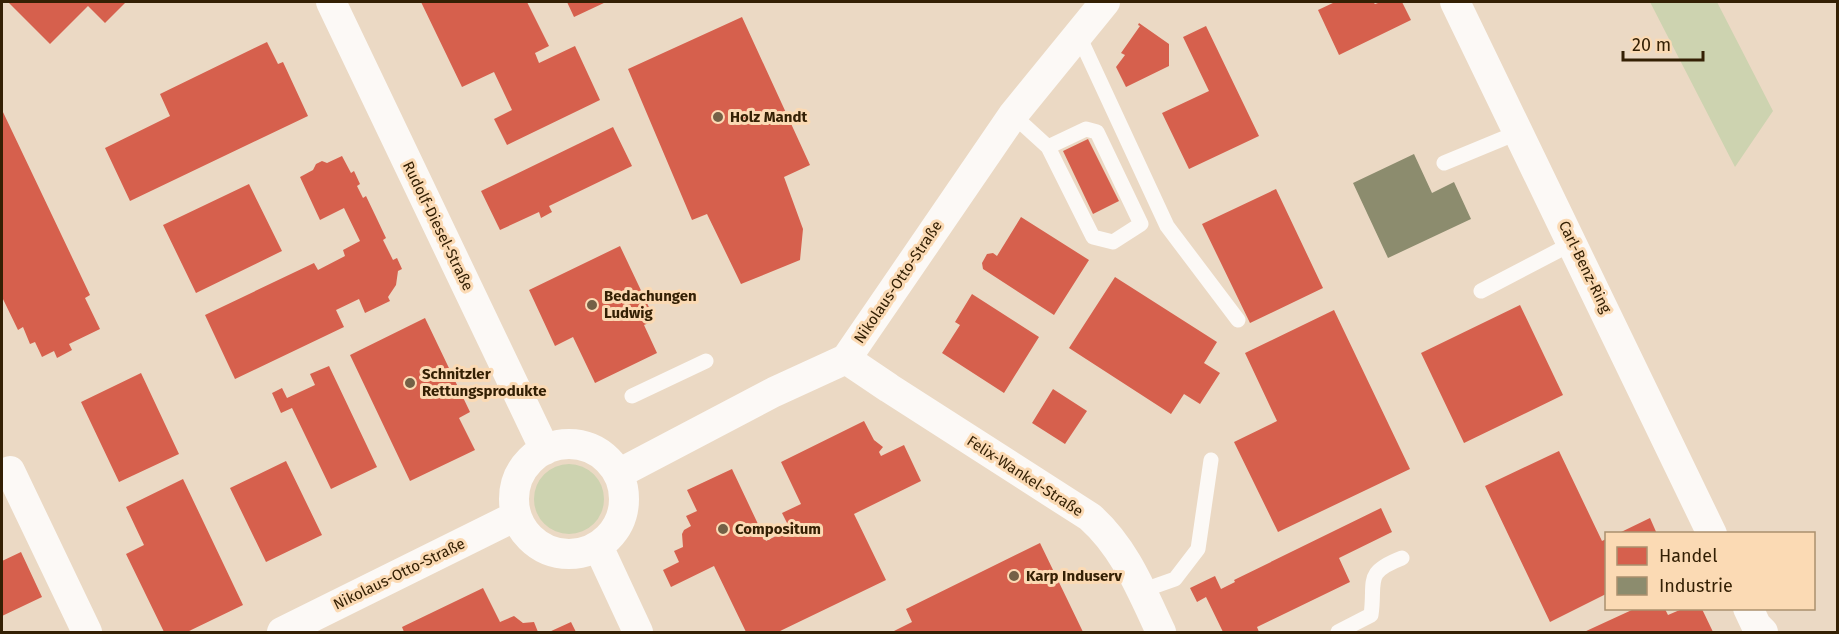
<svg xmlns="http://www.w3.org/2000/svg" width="1839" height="634" font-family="'Fira Sans',sans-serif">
<rect width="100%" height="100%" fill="#ebd9c4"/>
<path fill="#cdd3b0" d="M1650,2H1717L1773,111L1735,167Z
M534 499a35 35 0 1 1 70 0a35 35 0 1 1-70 0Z"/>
<path fill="#d6604d" d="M8,2H126L105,23L88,6L50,44Z
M421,2H527L549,46L535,53L539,63L575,46L600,100L507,145L494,119L512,110L494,72L462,87Z
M567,2H606L574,17Z
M1335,2H1373L1375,4L1381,2H1402L1411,20L1339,55L1318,10Z
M742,17L810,165L784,177L803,229L800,260L741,284L707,214L692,220L628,69Z
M1139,23L1169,44V66L1126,87L1116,67L1125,55L1121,53L1140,26L1138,25Z
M1206,26L1259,136L1189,169L1162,113L1209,91L1183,37Z
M267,42L278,64L283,62L308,116L130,201L105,148L170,116L160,94Z
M2,110L90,295L85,298L100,329L69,344L72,350L57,358L54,351L42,357L35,342L30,344L23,327L18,330L2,297Z
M613,127L632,166L549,206L552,212L541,218L539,212L500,230L481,191Z
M1088,139L1119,201L1093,214L1063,151Z
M342,156L351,173L354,171L360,184L357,186L363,198L366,196L377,219L386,238L383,240L393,260L397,258L402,269L398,271L396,285L388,297L390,301L365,313L359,299L336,310L344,327L235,379L205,315L314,263L318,270L345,256L343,250L360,241L344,208L320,220L300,177L313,170L316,164L322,161L327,163Z
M249,184L282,251L196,293L163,225Z
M1276,189L1323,288L1250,323L1202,224Z
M1021,217L1089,260L1054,315L983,269L982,263L987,254L993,253L997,256Z
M620,246L655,320L644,325L657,353L595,383L573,337L555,346L529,290Z
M1115,277L1217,342L1204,363L1220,373L1200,404L1184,394L1171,414L1069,348Z
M972,294L1039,337L1004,393L942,353L960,325L955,322Z
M1520,305L1563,395L1464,443L1421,353Z
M1334,310L1410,469L1278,532L1234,442L1277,421L1245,353Z
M425,318L470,412L459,418L475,450L410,481L350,355Z
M329,366L377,467L331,489L292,408L281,413L272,393L282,388L287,398L315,385L310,374Z
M141,373L179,454L119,482L81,402Z
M1053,389L1087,411L1065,444L1032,423Z
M864,421L874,440L883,447L879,452L881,456L904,445L921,481L854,514L886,580L778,632H746L714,566L671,587L663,570L679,562L674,551L683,547L682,534L684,530L691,526L686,516L697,511L687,490L732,469L766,541L790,529L782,513L801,504L781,462Z
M1559,451L1602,541L1606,539V594L1550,622L1485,486Z
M286,461L322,535L266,562L230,488Z
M183,479L243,605L187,632H164L126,554L144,545L126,507Z
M1381,508L1392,532L1339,558L1350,582L1257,627L1259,632H1223L1206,597L1197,602L1190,588L1215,576L1221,589L1235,582L1234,580Z
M1650,518L1657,534H1617Z
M1040,543L1083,632H892L912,622L906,609Z
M21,552L42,597L2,616V561Z
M483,588L500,622L514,616L523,623L534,622L538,632H404L402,627Z
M1634,609H1665L1668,615L1682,609H1702L1713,632H1584Z
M571,622L576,632H549Z"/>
<path fill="#8c8c6e" d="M1414,154L1432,193L1454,182L1471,219L1388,258L1353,183Z"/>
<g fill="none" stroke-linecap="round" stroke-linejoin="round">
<path stroke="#fcf9f6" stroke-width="15" d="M1078,34L1167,226L1238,320
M1013,115L1048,147L1093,237L1113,242L1141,224L1097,132L1086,129L1048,147
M1444,163L1519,132
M1481,291L1573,243
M632,396L706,361
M1141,591L1175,579L1198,549L1211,460
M1338,632L1371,615C1376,581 1363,573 1402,558"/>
<path stroke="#fcf9f6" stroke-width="30" d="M331,2L545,450
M1455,2L1712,534
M846,359L889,388L1090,517C1125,548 1142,592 1161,632
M514 499a55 55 0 1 1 110 0a55 55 0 1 1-110 0Z
M10,471L87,632
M618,474L774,392L846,359L1013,115L1105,2
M598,546L638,632
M1748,608L1756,625L1763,632
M282,632L516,516"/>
</g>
<g fill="#746147" stroke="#fbdab4" stroke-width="2">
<circle cx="718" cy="117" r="6"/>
<circle cx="592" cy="305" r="6"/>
<circle cx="410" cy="383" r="6"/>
<circle cx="723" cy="529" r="6"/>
<circle cx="1014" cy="576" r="6"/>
</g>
<g text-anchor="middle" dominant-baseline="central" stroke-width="6" stroke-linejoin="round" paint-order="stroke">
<g font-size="15" font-weight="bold" fill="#342004" stroke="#fbdab4" text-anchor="start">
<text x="730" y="117">Holz Mandt</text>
<text x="604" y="296">Bedachungen<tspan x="604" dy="17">Ludwig</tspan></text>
<text x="422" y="374">Schnitzler<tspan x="422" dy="17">Rettungsprodukte</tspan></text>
<text x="735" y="529">Compositum</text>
<text x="1026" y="576">Karp Induserv</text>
</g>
<g font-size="15" fill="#342004" stroke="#fbdab4">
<text transform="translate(438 226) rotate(64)">Rudolf-Diesel-Straße</text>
<text transform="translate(1585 267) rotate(64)">Carl-Benz-Ring</text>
<text transform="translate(898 282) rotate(-56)">Nikolaus-Otto-Straße</text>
<text transform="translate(1025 476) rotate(33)">Felix-Wankel-Straße</text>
<text transform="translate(399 574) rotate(-26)">Nikolaus-Otto-Straße</text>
</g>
</g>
<rect width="1839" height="634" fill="none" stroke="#342004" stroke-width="6"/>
<rect x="1605" y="532" width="210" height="78" fill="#fbdab4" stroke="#ab906e" stroke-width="1.5"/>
<rect x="1617" y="547" width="30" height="18" fill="#d6604d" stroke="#ab906e" stroke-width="1.5"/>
<text x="1659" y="562" font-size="18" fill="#342004">Handel</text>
<rect x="1617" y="577" width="30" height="18" fill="#8c8c6e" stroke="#ab906e" stroke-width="1.5"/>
<text x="1659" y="592" font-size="18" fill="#342004">Industrie</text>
<path d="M1623 51v9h80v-9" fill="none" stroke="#342004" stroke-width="3"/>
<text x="1632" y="51" font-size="18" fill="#342004" stroke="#fbdab4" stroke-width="4.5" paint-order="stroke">20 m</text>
</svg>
